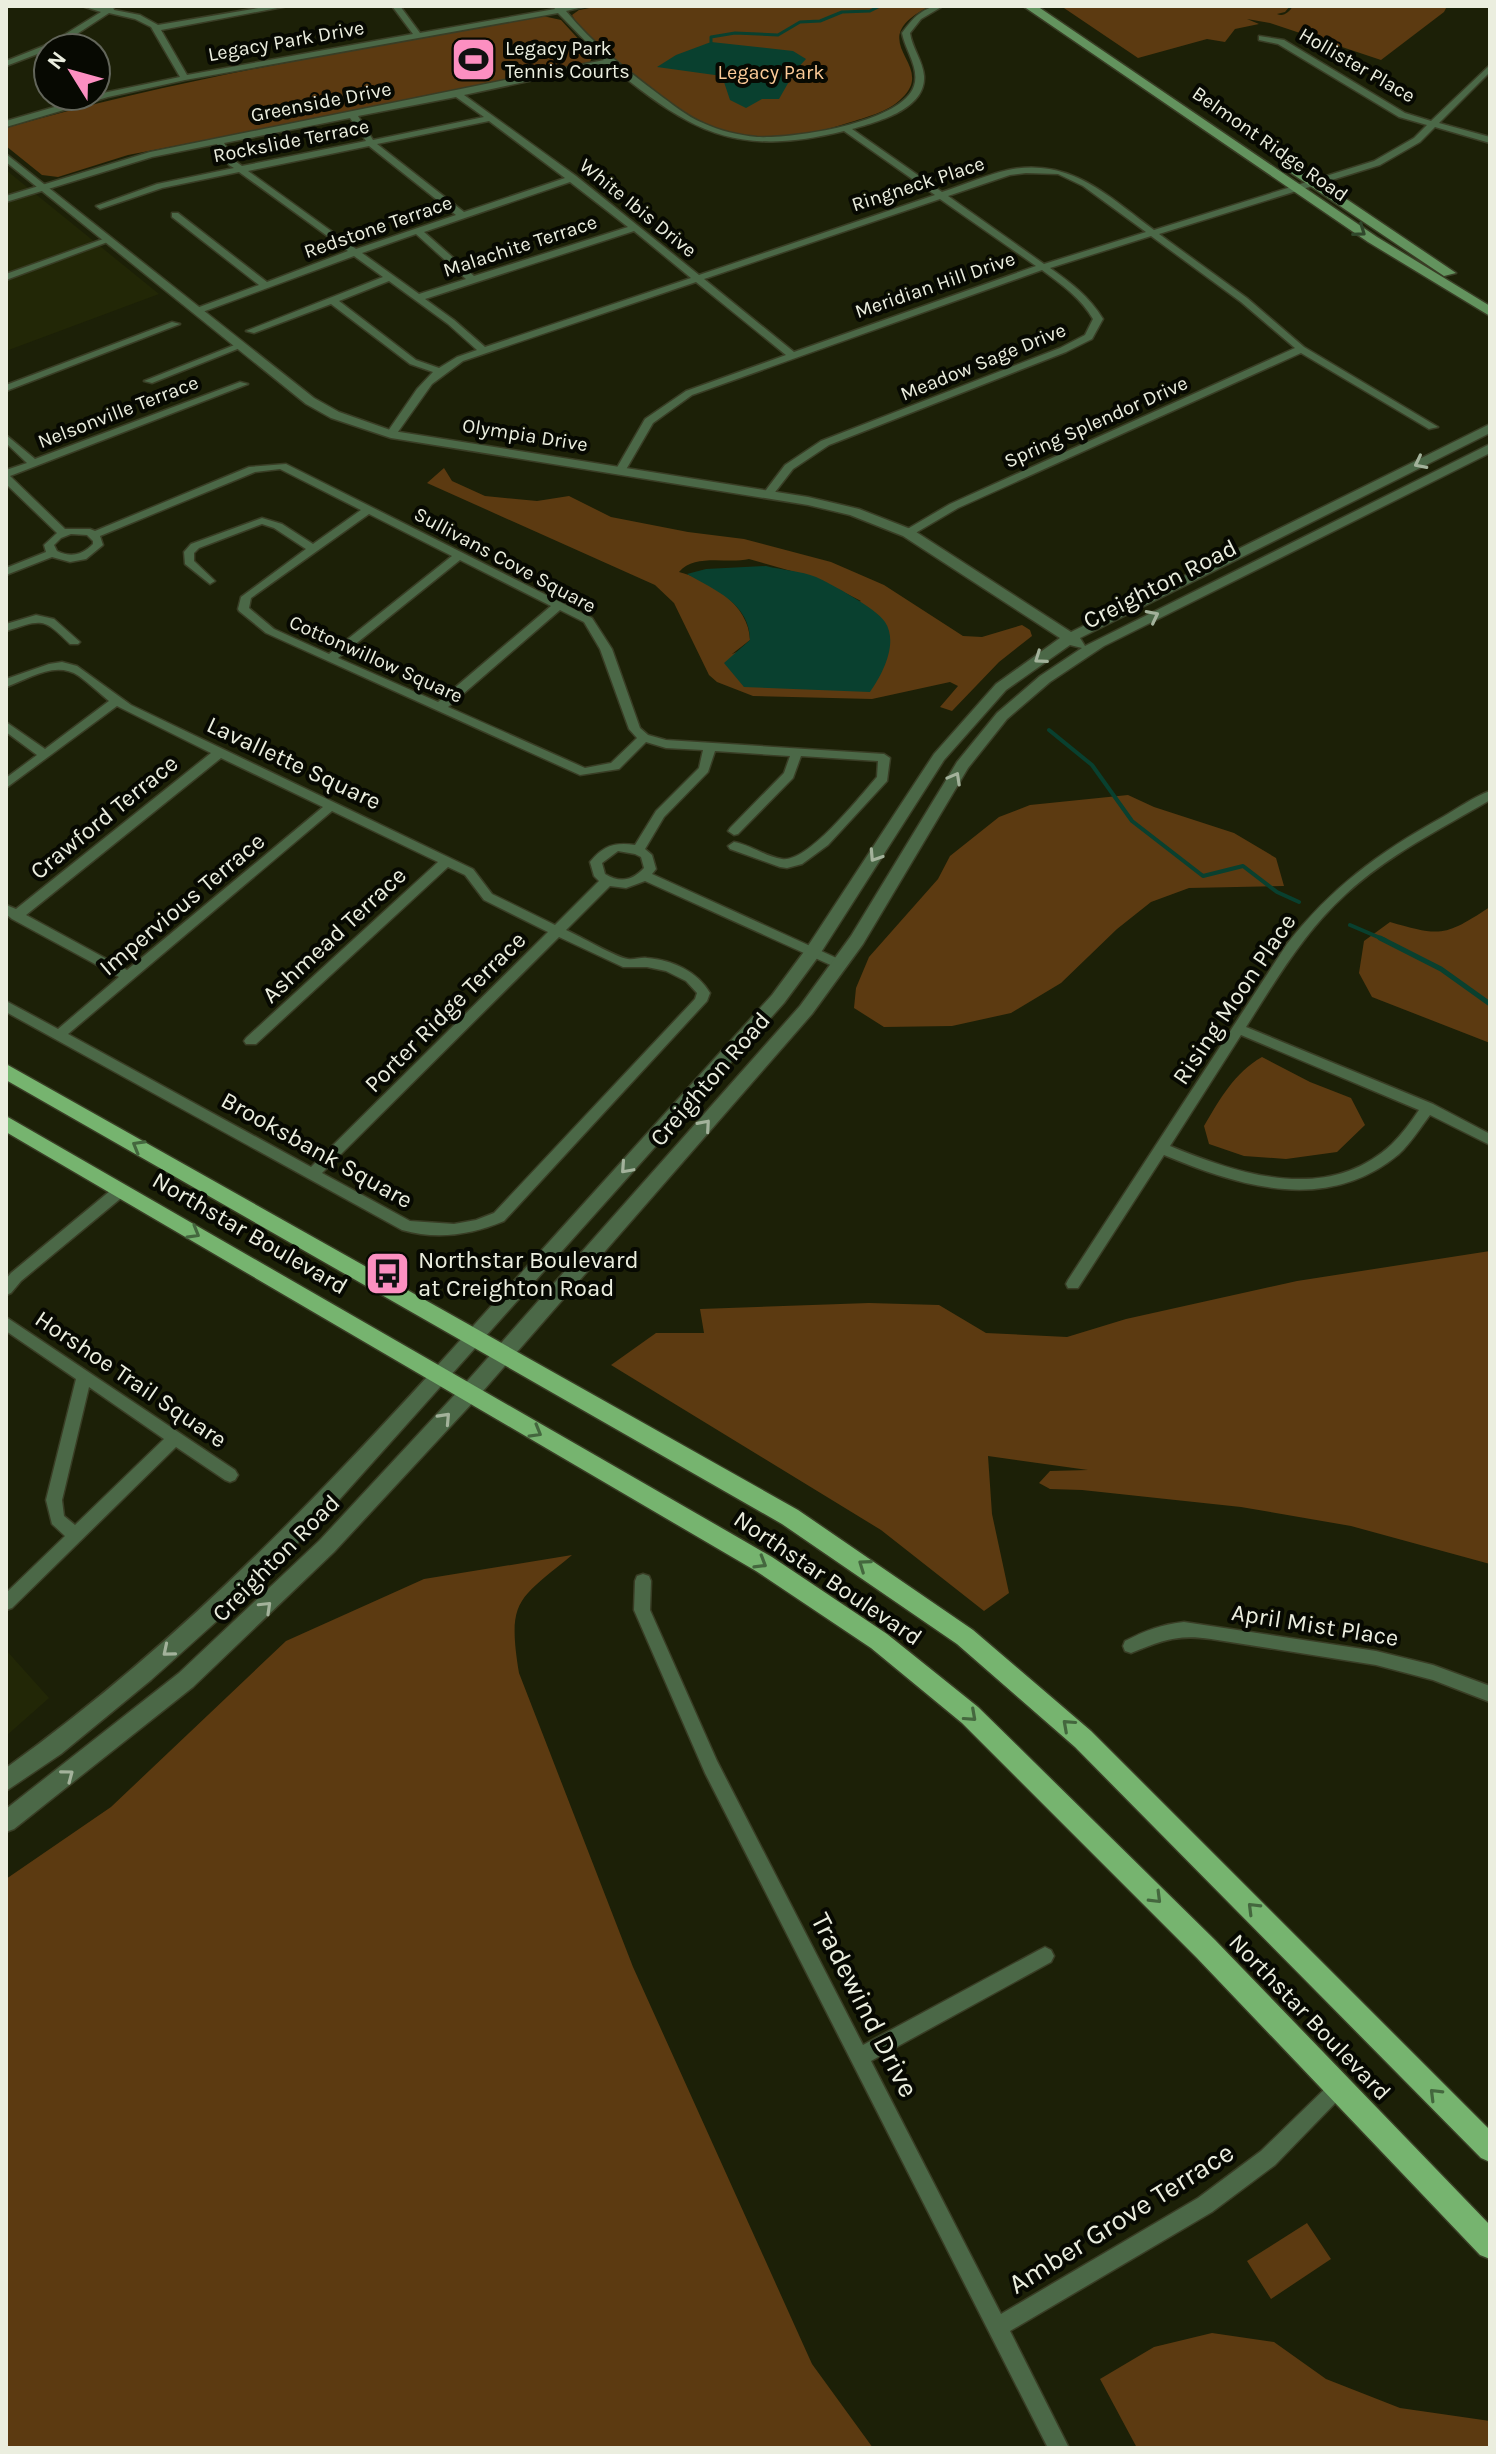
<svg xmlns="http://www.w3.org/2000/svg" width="1496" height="2454" font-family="Karla,sans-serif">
<rect width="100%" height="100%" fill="#1c2007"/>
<path fill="#222706" d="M6,170L159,294L6,351Z
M6,1650L49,1698L6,1736Z"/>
<path fill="#5c3a11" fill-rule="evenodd" d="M600,6H930C861,41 934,62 905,95C891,111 870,116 851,122C803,138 743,146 697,120C676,108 657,92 637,77C614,60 586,42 572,15L579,10Z
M1061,6H1290L1285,12L1277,14C1284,17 1289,12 1293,6H1447L1444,12L1381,60L1270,23L1247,19L1259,24L1235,29L1225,42L1207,39L1138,58Z
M543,16L561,20L593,55L590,62L562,71L128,155L58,177L42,175L6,146V128C182,77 363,49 543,16Z
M444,468L452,481L485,496L537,501L569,496L611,517L688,532L744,539L831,562L884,585L963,636L982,637L1022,625L1030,630L1032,636L999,662L952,711L940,707L958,686L950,682L872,699L753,696L717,682L709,675L674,603L655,585L427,483ZM749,559L816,578L861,601L732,654L750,640C749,605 710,580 679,572C695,553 727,564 749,559Z
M1128,795L1154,807L1234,833L1276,858L1284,886L1189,888L1151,902L1117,929L1061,983L1011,1013L952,1026L884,1027L854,1008L856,988L869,957L938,879L950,856L999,817L1030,805Z
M1490,907V1043L1372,997L1359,973L1364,941L1390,922C1442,937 1445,936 1490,907Z
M1262,1057L1310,1082L1351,1098L1365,1125L1337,1152L1286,1159L1244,1156L1209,1144L1204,1126C1220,1099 1234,1073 1262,1057Z
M1490,1251V1564L1351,1526L1241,1507L1082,1490L1050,1489L1039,1483L1050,1471L1088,1470L988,1456L992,1514L1009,1593L984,1611L881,1530L611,1365L656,1333H704L700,1309L869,1303L939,1305L986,1333L1067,1337L1126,1319L1297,1281Z
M572,1555C518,1600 507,1599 519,1673L633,1967L812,2364L873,2448H6V1879L111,1807L286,1641L424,1579Z
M1307,2223L1331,2259L1271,2299L1247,2261Z
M1212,2333L1274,2342L1326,2379L1400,2408L1490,2421V2448H1137L1100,2379L1154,2347Z"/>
<path fill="#09402f" d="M711,42L793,51L806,59L795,71L779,99H762L746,108L730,100L722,76L657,67L676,55Z
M766,566C782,570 801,571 816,577C831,584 876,608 885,622C899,643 882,675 870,692L744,687L724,663L750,640C750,604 715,590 687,574L706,569Z"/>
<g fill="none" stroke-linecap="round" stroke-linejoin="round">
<path stroke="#09402f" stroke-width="3" d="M711,42V37L735,33L778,35L800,22L820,21L842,12L870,11L880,6"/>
<path stroke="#09402f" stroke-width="4" d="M1049,730L1092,765L1132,821L1203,876L1243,866L1277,892L1299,902
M1350,925L1385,940"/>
<path stroke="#09402f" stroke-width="5" d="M1380,938L1441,969L1490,1004"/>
<defs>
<path id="minor" d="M82,6L113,7L114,10L140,15L158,25L270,6H288L161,30L187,75L413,34L392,6H400L420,33L555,9L553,6H587L566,11C593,44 624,68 657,93C672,104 686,116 703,123C720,131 738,135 757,137C791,139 902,123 914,86C920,68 905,50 902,33C913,18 923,6 943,6L921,19L910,33C912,48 923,61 924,76C926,110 876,122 852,129L942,192C964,185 986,175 1008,170C1070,157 1108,196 1154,230L1374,161L1414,138L1427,125L1399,117L1278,44L1259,40V36L1284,40L1405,113L1431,121L1490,65V72L1439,123L1490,137V143L1435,127L1420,142L1380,165L1159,234L1247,298L1304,347L1438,427L1429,429L1301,353L958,508L912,535H904V531L950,504L1295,348L1241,302L1151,236L1050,268C1071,283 1089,296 1103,319L1092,339L1066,352L829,445L793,469L772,496H764L763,494L785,465L821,441L1060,348L1085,335L1093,319C1081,298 1062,285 1042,270L692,395L653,423L624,473H616L615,471L645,419L686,391L786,355L696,282L463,361L432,384L395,436H387L386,434L417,389L433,372L410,364L331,304L254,333L246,331L383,277L354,256L197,314L194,313V309L259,285L172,217V213H178L267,282L348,251L239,172L162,188L100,209L96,206L157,184L234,168L229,165L217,144L152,157L6,202V196L150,152L604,60L558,13L185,80L108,97L6,127V121L103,93L180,77L151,27L135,19L109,13L57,47L48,48V50L6,66V61L51,43L101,12ZM608,64C691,132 735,158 844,131L935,195L699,275L576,176L464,95ZM456,97L484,117L373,140L358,116ZM350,118L366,141L242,166L235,161L224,143ZM489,121L565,178L464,212L377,144ZM369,146L456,215L356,249L248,171ZM1026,173L1058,174L1083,186L1146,232L1044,264L948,196L1010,175ZM570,182L628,227L474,276L424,232ZM940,199L1036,266L794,352L704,279ZM634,231L691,278L485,347L454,320L425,299ZM416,234L466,279L419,294L362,253ZM389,281L448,324L477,350L457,357L439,368L416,360L339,301Z
M106,238L113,240L6,280V274Z
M172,322L180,324L6,391V385Z
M237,344L245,346L152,383L144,381Z
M240,382L248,384L10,476L65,529H90L95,531L249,467L286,464L592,618L612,649L640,728L648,735L666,740L884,754L890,758L887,781L828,845L802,864L787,868L780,867L730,849L728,846L734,842C751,845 766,857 782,859C808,863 860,796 877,777L878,761L801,756L793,778L738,834L734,835L728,831L730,828L784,773L790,756L715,751L708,772L664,817L645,849L652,855L656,869L652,874L843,961L845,964L843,967H835L645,881L626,888L610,886L566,930C578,935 617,958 628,959C634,960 641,957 647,958C672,960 697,971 710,993L707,1001L504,1221C471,1235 437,1240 402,1230L6,1012V1001L58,1029L119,977L12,919L6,914V905L16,909L211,753L117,706L6,788V778L37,755L6,732V722L45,749L109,701C99,693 90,684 79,676C55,660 29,679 6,687V679L49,664L62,662L77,666L131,705L473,869L492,894L555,925L599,881L594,876L590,862C603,846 614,842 635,845L656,811L699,768L703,750L666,748L646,742L619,769L580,775L266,633L239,611L238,609L241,597L306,549L274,528L262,524L199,548L194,553V561L215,581L210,584L185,564L184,552L191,544L262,518L282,524L313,544L361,510L280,469L255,472L100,536L103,545L86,559L70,562L52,557L6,575V568L46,552L44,545L57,533L6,484V470L27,463L6,443V435L35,459ZM369,514L452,556L329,654L274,629L249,608L251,598ZM71,534L87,535L93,541V544C82,555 71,558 57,551L54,545L61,538ZM460,560L551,606L438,702L338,658ZM560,610L584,622L600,649L629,729L637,738L611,763L585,768L448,707ZM221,758L323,807L127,970L26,915ZM332,811L438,862L246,1038L244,1041L246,1044H256L448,867L465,875L484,900L548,932L311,1167L68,1034ZM618,851L635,854L641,857L644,868C632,881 620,883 605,874L602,863ZM559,937L623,967H647L666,971L686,981L697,993L695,999L494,1213L476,1220L454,1224L410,1221L322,1173Z
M36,615L54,619L80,642L78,644H70C42,616 42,620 6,631V624Z
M1490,791V800C1441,829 1388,855 1346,894C1304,932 1276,980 1246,1027L1433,1104L1490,1134V1145L1430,1115C1420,1128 1411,1143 1399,1154C1327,1214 1241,1187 1164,1155L1078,1288H1068L1066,1284L1068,1280L1287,944C1331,888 1378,853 1441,818C1457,809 1473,797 1490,791ZM1241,1035L1419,1110C1411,1122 1402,1134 1392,1144C1328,1204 1240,1175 1170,1146Z
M121,1185L126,1186L128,1190L126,1194L21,1281L11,1293L6,1295V1279L11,1273L116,1186Z
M6,1317L235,1470L238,1475L235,1480L230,1482L225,1480L176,1447L12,1608L6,1610V1593L65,1536L52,1524L46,1500L76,1379L6,1331ZM89,1387L164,1439L75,1525L64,1516L62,1500Z
M643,1574L649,1576L651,1581L650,1610L717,1761L863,2045L1039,1950L1045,1947L1051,1950L1054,1956L1051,1962L871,2061L1001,2314L1198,2198L1261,2151L1333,2081L1339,2078L1345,2081L1348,2087L1345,2093L1275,2165L1212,2212L1010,2331L1069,2448H1048L705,1773L634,1610L635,1581L637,1576Z
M1184,1622L1376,1651L1433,1665L1490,1686V1702L1433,1680L1376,1665L1211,1639C1176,1634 1162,1641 1131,1653L1125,1651L1123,1646L1125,1641C1144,1631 1163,1624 1184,1622Z"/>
<path id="tertiary" d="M6,154L314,398L339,412L393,431L808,497L859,509L913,530L1071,632L1490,424V433L1080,638L1085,646L1490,444V453L1104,646L1050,682L1007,719L968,768L863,944L812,1014L476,1399L334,1552L193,1687L14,1829L6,1832V1809L179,1673L320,1540L462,1387L800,1006L851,936L957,762L997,713L1040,676L1082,648L1070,645L1006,690L944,760L818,957L784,1003L321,1520L238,1602L151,1680L61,1754L6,1791V1768C189,1636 334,1481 484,1314C580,1208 676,1101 772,995L806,949L934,754L996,684L1060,638L903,536L850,515L808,505L391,438L331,418L306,404L6,162Z"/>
<path id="secondary" d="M1023,6H1037L1377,237L1490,306V316L1368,242Z
M1282,161H1290L1456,273L1444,276L1282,167Z"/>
<path id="primary" d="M6,1064L798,1510L973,1630L1091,1731L1490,2130V2162L1481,2158L1075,1747L957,1644L782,1524L6,1080Z
M6,1116L772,1557L887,1634L978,1707L1215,1940L1490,2225V2259L1480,2255L1197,1958L962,1723L871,1648L756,1571L6,1132Z"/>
</defs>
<use href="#minor" stroke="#393d25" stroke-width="3"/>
<use href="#tertiary" stroke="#393d25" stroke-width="3"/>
<use href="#secondary" stroke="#393d25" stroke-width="3"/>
<use href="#primary" stroke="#393d25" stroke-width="3"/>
<use href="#minor" fill="#4b6847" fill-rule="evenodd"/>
<use href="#tertiary" fill="#4b6847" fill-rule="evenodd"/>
<use href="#secondary" fill="#63935e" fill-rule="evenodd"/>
<use href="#primary" fill="#76b46f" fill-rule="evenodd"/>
</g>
<defs><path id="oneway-chevron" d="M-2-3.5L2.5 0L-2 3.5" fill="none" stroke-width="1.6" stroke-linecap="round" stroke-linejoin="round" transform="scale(2)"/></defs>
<use stroke="#30472b" href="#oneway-chevron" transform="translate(1360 231) rotate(35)"/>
<g stroke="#a3b29b">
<use href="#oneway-chevron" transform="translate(1420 463) rotate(153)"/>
<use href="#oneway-chevron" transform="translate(1153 616) rotate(-27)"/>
<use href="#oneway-chevron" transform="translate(1040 658) rotate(145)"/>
<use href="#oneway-chevron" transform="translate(955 778) rotate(-61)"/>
<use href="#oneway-chevron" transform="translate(875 856) rotate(123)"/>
<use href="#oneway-chevron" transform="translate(705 1125) rotate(-49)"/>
<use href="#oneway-chevron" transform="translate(626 1168) rotate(132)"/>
<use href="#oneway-chevron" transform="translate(445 1418) rotate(-47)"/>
<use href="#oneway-chevron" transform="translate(266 1607) rotate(-44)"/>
<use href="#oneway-chevron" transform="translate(168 1651) rotate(140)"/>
<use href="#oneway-chevron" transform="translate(68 1775) rotate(-37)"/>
</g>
<g stroke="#44673e">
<use href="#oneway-chevron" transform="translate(138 1146) rotate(-150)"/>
<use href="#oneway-chevron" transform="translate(194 1233) rotate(30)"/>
<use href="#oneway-chevron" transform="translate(536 1432) rotate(30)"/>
<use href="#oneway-chevron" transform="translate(761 1563) rotate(31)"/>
<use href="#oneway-chevron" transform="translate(864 1565) rotate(-145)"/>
<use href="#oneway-chevron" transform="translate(971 1716) rotate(42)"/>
<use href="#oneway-chevron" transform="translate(1068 1725) rotate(-138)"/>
<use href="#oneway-chevron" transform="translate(1156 1898) rotate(45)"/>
<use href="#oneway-chevron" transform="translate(1253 1908) rotate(-135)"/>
<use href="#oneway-chevron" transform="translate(1435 2094) rotate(-135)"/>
</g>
<defs>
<symbol id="stadium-square" viewBox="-11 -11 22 22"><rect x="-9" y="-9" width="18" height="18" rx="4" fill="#fc8fc1" stroke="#070902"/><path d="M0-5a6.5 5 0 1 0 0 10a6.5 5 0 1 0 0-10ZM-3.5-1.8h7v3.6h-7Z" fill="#111"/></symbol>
<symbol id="bus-square" viewBox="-11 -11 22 22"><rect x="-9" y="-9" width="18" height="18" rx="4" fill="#fc8fc1" stroke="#070902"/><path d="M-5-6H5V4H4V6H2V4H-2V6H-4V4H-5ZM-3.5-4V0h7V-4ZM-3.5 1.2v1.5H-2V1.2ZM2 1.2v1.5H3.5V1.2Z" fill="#111"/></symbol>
</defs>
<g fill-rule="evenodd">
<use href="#stadium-square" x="448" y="34" width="51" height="51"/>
<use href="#bus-square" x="362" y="1248" width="51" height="51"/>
</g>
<g text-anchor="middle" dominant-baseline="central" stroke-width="8" stroke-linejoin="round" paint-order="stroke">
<g font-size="20" fill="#ebeedf" stroke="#070902">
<text transform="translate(286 41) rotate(-10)">Legacy Park Drive</text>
<text transform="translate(1357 65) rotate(30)">Hollister Place</text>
<text transform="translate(321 102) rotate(-11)">Greenside Drive</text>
<text transform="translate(291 141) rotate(-11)">Rockslide Terrace</text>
<text transform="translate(1270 144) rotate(35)">Belmont Ridge Road</text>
<text transform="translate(918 184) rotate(-18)">Ringneck Place</text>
<text transform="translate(638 208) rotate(39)">White Ibis Drive</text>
<text transform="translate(378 227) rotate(-19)">Redstone Terrace</text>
<text transform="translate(520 246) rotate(-18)">Malachite Terrace</text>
<text transform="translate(935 285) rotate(-19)">Meridian Hill Drive</text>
<text transform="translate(983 362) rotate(-22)">Meadow Sage Drive</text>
<text transform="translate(118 412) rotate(-21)">Nelsonville Terrace</text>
<text transform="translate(1096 422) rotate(-24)">Spring Splendor Drive</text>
<text transform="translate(525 435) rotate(9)">Olympia Drive</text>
<text transform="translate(505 560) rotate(28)">Sullivans Cove Square</text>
<text transform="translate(376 659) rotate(24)">Cottonwillow Square</text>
</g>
<g font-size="20" fill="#ebeedf" stroke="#070902" text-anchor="start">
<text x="505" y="48">Legacy Park<tspan x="505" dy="23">Tennis Courts</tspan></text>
</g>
<g font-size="20" fill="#fccb98" stroke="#070902">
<text x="771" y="72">Legacy Park</text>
</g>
<g font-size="24" fill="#ebeedf" stroke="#070902">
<text transform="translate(1160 584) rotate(-27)">Creighton Road</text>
<text transform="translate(294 763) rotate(25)">Lavallette Square</text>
<text transform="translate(104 817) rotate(-39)">Crawford Terrace</text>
<text transform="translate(182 904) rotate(-40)">Impervious Terrace</text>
<text transform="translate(334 935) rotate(-43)">Ashmead Terrace</text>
<text transform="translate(1234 999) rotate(-56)">Rising Moon Place</text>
<text transform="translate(445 1012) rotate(-45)">Porter Ridge Terrace</text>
<text transform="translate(710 1079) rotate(-49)">Creighton Road</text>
<text transform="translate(317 1150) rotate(29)">Brooksbank Square</text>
<text transform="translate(250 1233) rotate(30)">Northstar Boulevard</text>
<text transform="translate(131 1379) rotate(34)">Horshoe Trail Square</text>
<text transform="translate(276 1558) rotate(-45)">Creighton Road</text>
<text transform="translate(828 1578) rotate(34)">Northstar Boulevard</text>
<text transform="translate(1315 1625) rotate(9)">April Mist Place</text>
<text transform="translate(1310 2017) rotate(46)">Northstar Boulevard</text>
</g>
<g font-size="24" fill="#ebeedf" stroke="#070902" text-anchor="start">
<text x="418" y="1260">Northstar Boulevard<tspan x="418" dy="28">at Creighton Road</tspan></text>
</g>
<g font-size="28" fill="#ebeedf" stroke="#070902">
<text transform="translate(865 2005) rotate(63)">Tradewind Drive</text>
<text transform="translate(1121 2218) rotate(-32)">Amber Grove Terrace</text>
</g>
</g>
<rect width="1496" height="2454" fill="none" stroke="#ebeedf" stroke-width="16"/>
<g transform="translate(72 72) rotate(307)"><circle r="38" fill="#070902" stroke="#62655a" stroke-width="2"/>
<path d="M0-6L14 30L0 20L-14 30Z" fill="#fc8fc1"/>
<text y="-12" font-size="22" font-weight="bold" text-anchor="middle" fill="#ebeedf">N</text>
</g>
</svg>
